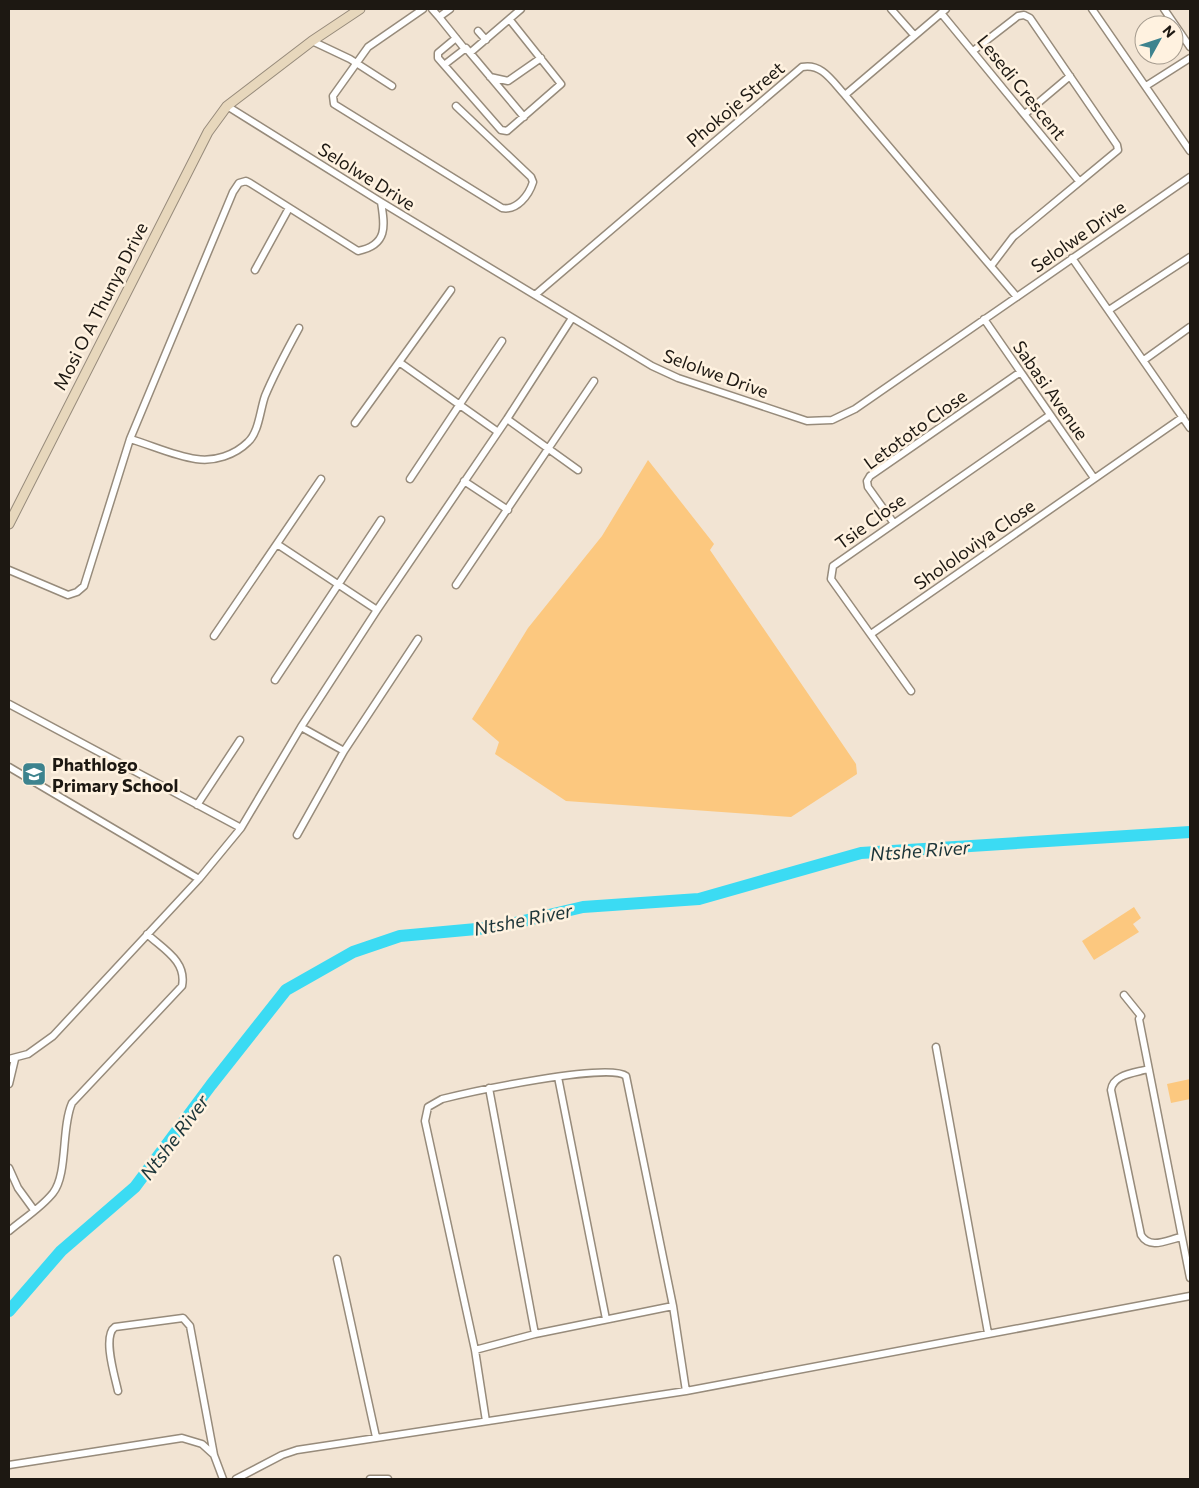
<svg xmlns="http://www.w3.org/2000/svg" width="1199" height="1488" font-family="Commissioner,sans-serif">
<rect width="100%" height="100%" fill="#f2e4d3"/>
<path fill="#fcc87f" d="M648,460L714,544L710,550L856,764L857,774L791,817L566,801L495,754L499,742L472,719L528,628L602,536Z
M1134,907L1141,918L1133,924L1139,932L1094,960L1082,941Z
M1190,1079V1099L1171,1103L1167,1084Z"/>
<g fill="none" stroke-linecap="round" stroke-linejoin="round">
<path stroke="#3bdbf3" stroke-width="12" d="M9,1311L61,1251L135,1187L211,1085L286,990L353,952L400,936L498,927L583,907L699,899L861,853L1190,832"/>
<defs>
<path id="street" d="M423,9L368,47L333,96L334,104L502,208C517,211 529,195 533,182L531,177L456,106
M432,9L439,17
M450,9L439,17L464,48
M891,9L914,35
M1092,9L1190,151
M1164,9L1190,47
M941,13L1079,181
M478,31L486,40
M456,38L438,53V58L501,130L507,131L561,84L510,20
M312,41L350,59L392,86
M973,51L1018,16L1024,15L1030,18L1117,145L1118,150L1013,237L991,266
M471,52L521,9
M444,65L466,48L524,117
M490,77L508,81L541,58
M1146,86L1190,58
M845,95L946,9
M227,106L381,202L652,366L678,378L807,421L832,420L855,409L1190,177
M1025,114L1070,76
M1072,258L1190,428
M255,270L289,208
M535,295L802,67C822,63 832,81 845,95L1017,297
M1109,310L1190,257
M984,319L1094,478
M1144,360L1190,327
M399,362L498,432
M507,419L578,470
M355,423L451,290
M130,439C151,445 174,456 196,459C214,462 235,455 248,442C259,432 260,410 265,396C275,372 287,350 299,328
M410,479L502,341
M464,481L508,510
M893,522L868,487L867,481L870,476L1019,373
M277,544L377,610
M9,570L68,595L77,592L84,586L130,439L233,192L239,183L246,181L250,183L358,251C388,245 385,226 381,202
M456,585L594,381
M871,634L1183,417
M214,636L321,479
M275,680L381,520
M911,691L831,579L833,566L1050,415
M9,704L241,828
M301,727L344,751
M9,767L199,879
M197,805L240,740
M297,835L344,751L418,639
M1124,995L1141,1016L1139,1019L1190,1278
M936,1047L988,1333
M9,1059L28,1054L53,1036L199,879L241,828L301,727L377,610L507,419L572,318
M1148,1069C1135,1073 1113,1074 1111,1090L1141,1235C1150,1250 1167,1240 1181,1237
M558,1077L606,1319
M9,1084L15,1059
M489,1088L535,1334
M9,1168L18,1188L34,1210
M9,1231C23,1219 41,1208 53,1193C68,1174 61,1128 72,1103L182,986C187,961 163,949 147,934
M337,1259L376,1437
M475,1350L535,1334L673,1306
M118,1391C115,1377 102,1336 115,1327L183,1318L190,1326L214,1455L223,1479
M486,1421L475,1350L425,1121L428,1107L442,1099C470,1092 609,1062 626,1076L673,1306L686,1391
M9,1465L182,1438L202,1444L213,1454
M236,1479L282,1455L297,1450L686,1391L1190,1296
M370,1479H388"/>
<path id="secondary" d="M9,524L208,132L227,106L312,41L360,9"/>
</defs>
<use href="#street" stroke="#978b7b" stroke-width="9"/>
<use href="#secondary" stroke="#978b7b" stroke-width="11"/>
<use href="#street" stroke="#fff" stroke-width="6"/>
<use href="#secondary" stroke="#e7d7bc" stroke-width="9"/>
</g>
<defs>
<symbol id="school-square" viewBox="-11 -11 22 22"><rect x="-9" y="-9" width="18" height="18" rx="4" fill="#3d838e" stroke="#fff2e0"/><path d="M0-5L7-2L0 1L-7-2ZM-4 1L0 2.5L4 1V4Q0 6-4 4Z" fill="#fff"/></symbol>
</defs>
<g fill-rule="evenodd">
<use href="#school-square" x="20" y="760" width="28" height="28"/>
</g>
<g text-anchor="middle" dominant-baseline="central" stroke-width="5" stroke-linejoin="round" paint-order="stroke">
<g font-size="18" fill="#1d1812" stroke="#fff2e0">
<text transform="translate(1022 87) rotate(51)">Lesedi Crescent</text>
<text transform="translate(735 104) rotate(-40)">Phokoje Street</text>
<text transform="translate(367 176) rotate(32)">Selolwe Drive</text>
<text transform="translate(1078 236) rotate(-35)">Selolwe Drive</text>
<text transform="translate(100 306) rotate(-63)">Mosi O A Thunya Drive</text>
<text transform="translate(716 373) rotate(20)">Selolwe Drive</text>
<text transform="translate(1051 390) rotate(55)">Sabasi Avenue</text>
<text transform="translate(915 429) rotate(-36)">Letototo Close</text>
<text transform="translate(870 521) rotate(-36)">Tsie Close</text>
<text transform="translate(974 544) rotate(-35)">Shololoviya Close</text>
</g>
<g font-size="18" font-weight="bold" fill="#1d1812" stroke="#fff2e0" text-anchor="start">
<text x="52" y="764">Phathlogo<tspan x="52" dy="21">Primary School</tspan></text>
</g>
<g font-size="19" font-style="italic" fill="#1c3539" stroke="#fff2e0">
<text transform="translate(920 850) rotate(-4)">Ntshe River</text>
<text transform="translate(523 919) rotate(-11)">Ntshe River</text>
<text transform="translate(174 1137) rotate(-53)">Ntshe River</text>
</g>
</g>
<rect width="1199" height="1488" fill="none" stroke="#1d1812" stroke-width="20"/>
<g transform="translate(1159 40) rotate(50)"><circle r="24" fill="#fff2e0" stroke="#a59b8e"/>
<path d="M0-4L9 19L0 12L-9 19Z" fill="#3d838e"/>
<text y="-8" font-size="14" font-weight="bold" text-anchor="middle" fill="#1d1812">N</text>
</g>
</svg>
